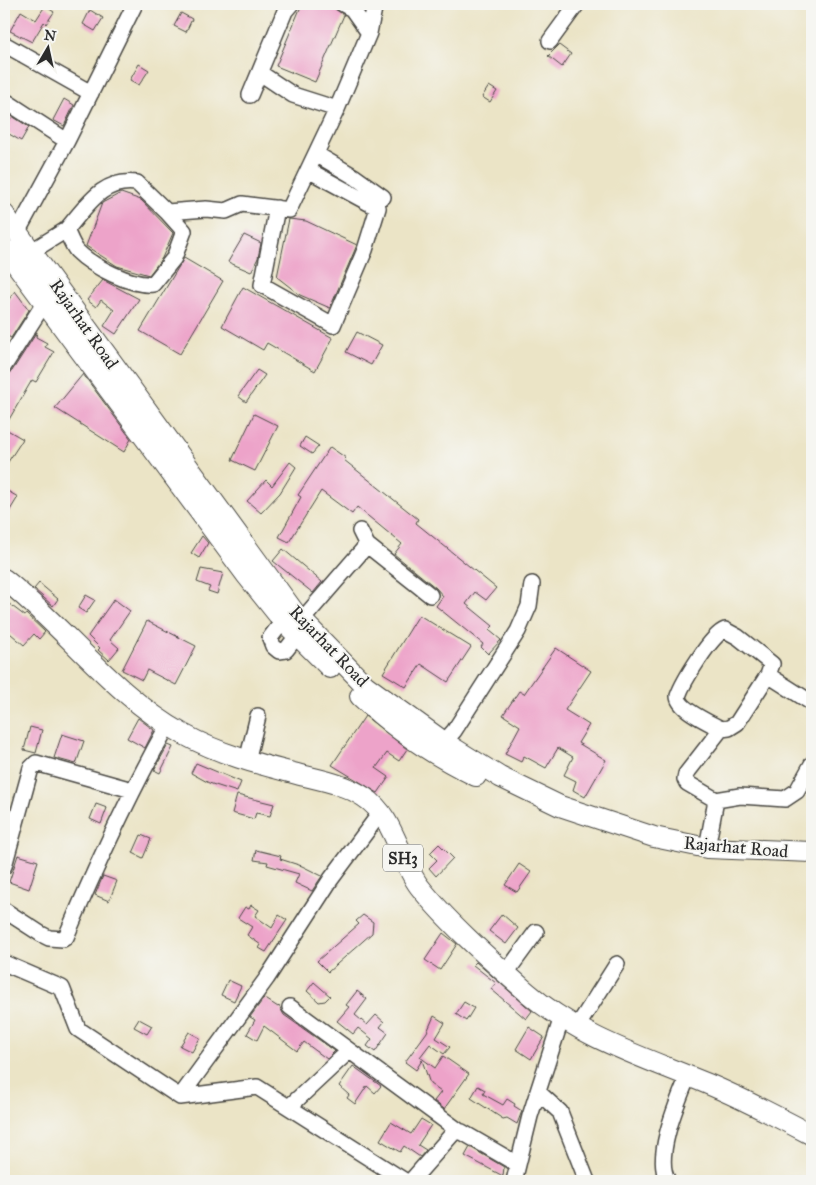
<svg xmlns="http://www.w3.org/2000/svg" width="816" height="1185" font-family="'IM FELL Great Primer',serif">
<rect width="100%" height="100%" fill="#f6f6f2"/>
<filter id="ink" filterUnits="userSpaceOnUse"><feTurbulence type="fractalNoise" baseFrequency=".02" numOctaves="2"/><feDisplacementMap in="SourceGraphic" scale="10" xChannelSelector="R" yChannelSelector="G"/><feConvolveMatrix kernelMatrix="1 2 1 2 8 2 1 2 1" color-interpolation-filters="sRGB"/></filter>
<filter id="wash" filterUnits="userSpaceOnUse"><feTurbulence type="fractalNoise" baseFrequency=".0096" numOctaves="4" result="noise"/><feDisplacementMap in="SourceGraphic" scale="20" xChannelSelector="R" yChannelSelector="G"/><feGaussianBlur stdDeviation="1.12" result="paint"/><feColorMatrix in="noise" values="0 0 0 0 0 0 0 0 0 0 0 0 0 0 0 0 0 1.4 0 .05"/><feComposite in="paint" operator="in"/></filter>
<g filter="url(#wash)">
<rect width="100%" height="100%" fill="#ebe4c6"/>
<g id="blocks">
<path fill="#eda3c9" d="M302,4H334L335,9L344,15L315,82L276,66Z
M45,6L54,12L46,24L44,22L32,42L10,31L21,11L36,20Z
M90,10L103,18L95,31L83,24Z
M181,13L192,19L186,32L174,26Z
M559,45L571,54L562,67L548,56Z
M139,64L149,70L139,85L130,80Z
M489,86L497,91L490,102L482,97Z
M64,99L74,105L64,126L53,120Z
M12,116L29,127L21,141L4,131Z
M121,193L141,200L173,233L162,258L149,275L117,266L86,246L102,203Z
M289,219L306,221L357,245L330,308L300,295L277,277Z
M244,235L261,243L258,258L251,272L228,262Z
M184,258L223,281L180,354L140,331Z
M103,280L139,299L116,334L104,326L114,310L101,300L96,307L87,300Z
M243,287L333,338L315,371L267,343L263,350L222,326Z
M15,291L29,310L11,338L4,334V306Z
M37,332L36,337L47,343L45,347L54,352L36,382L32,380L4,428V375L12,371Z
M357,332L382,345L371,365L346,352Z
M257,370L265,375L246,402L238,396Z
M83,374L131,439L124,452L55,408Z
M254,414L278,426L255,471L232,460Z
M4,428L23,439L4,468Z
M305,437L319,446L312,454L300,446Z
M330,447L346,458L344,460L418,519L416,523L496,588L486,600L475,592L466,604L493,626L489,630L501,640L488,654L481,647L483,644L436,606L443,596L436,588L394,554L402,544L357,507L352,514L321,491L289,542L279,537L301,497L298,495Z
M290,462L296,467L280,493L261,513L247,501L266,480L272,486Z
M4,489L18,497L4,520Z
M202,536L208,543L199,558L191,553Z
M283,549L322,582L313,593L273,561Z
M201,569L223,573L217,594L208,591L210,587L197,582Z
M39,583L58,599L53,606L34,589Z
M86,595L95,600L86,613L78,608Z
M114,599L130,611L110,640L119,648L109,660L98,650L100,648L88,636Z
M4,600L25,616L26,614L45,632L39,639L34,634L24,645L4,628Z
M419,615L471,647L448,682L421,664L406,687L383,673Z
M147,621L196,646L176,685L147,670L142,680L122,670Z
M556,648L591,671L565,710L589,725L578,743L606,760L585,797L573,790L576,781L564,775L573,757L558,748L546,768L524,756L521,762L505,754L520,726L503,715L519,691L524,694Z
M365,716L407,749L399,761L387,753L376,768L389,777L378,793L332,765Z
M138,718L154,730L145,748L127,738Z
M30,727L42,730L36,753L24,750Z
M62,734L84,741L76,764L54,758Z
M168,745L173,747L160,773L154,770Z
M196,763L241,782L237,792L209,783L191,773Z
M237,795L274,804L270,816L256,813L254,819L232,813Z
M96,804L107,808L101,824L90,819Z
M141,835L151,839L143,858L133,853Z
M439,844L453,858L436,876L429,868L437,860L430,853Z
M256,850L281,856L280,859L302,866L322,876L312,891L295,883L299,874L267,865L268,862L254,860Z
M18,855L38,861L29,889L9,882Z
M519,864L531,872L517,892L505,885Z
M103,876L117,881L109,901L95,895Z
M251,905L259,910L255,916L272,928L279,915L287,920L266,952L259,948L261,945L247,935L252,927L238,918L245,907L249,909Z
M502,914L518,928L506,944L489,931Z
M363,915L373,922L372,933L328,972L317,961L359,924L356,921Z
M443,933L457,944L440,970L425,960Z
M476,962L532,1011L526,1019L491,989L496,983L473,965Z
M228,980L241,986L234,1001L221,995Z
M314,982L330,996L325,1001L319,1002L307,991Z
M357,991L367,999L355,1015L367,1025L376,1015L384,1022L380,1027L388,1033L375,1052L367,1046L372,1039L358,1028L353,1034L337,1021L349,1007L346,1005Z
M264,998L278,1007L279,1006L284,1015L335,1051L327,1059L304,1042L297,1051L264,1026L257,1040L247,1034L255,1020L250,1017Z
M464,1002L474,1008L466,1021L456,1014Z
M434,1016L445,1023L436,1038L450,1047L444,1054L430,1044L420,1057L435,1068L443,1056L469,1074L444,1109L434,1101L441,1092L430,1084L422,1060L416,1070L405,1062L427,1032Z
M139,1019L152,1026L147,1034L134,1027Z
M529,1027L544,1037L531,1059L516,1049Z
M189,1032L200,1038L192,1052L180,1046Z
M353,1066L381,1086L375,1093L367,1086L355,1104L347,1098L349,1095L339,1086Z
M478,1086L485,1090L483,1094L503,1105L507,1099L515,1104L514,1106L522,1111L517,1124L507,1118L503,1119L471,1098Z
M421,1119L431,1125L418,1145L426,1150L420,1157L404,1146L400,1152L380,1140L391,1122L411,1134Z
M470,1147L504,1167L503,1176L465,1156Z"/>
</g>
</g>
<g filter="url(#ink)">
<use href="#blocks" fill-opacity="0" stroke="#484742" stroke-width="1"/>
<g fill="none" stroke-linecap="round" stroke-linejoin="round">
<defs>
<path id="minor" d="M343,4L352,9L369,33L375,4
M550,41L577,4
M4,44L91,93
M260,73L293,95L337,109
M250,95L285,11L291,4
M4,100L67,141
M316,154L355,177L383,197
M277,208L262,285L333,325L365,250L378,208L308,170
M66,230C87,206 102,178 137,183L167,212
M18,231L67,141L135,4
M32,251L66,230C69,236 72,245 77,251C93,267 131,286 153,284L174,258L184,231L167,212L206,209L226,211L242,204L289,210L337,109L369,33
M4,366L50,294
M367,545L430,595
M292,615L283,621L270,638L273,646L279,651L286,650L304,627
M302,620L367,545L360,531
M768,675L812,703
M444,742L454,731L518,631L529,606L532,584
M247,761L258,716
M716,800L740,796L785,799L797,791L812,764
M707,848L716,800L687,783L685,779L686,774L721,729L729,728L737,723L768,675L772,664L738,637L725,630C711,635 683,682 678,696C678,709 710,723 721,729
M4,866L31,768L36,763L132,790
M4,910L41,934L49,938L63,939L66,937C97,864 129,794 168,725
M4,963L62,988L78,1029L180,1097L257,1087L405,1181
M506,973L536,932
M290,1007L459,1131
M577,1027L617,964
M538,1092L560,1112L587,1181
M180,1097L267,978L331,879L381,812
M289,1107L349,1051
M411,1181L455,1131L462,1132L517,1164
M514,1181L530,1116L562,1017
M668,1181C653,1157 678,1101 688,1076"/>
<path id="major" d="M4,214L295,613L365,685L444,742L500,777L560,806L654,837L707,848L812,852
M4,248L247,576L283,621L330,668
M4,579C66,628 113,695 183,734C219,754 258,764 297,774C320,780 345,784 364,797C394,816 399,859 419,886C448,923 493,962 528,993C580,1038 646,1058 708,1084C744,1099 778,1117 812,1135
M360,696C393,728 435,756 476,776"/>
</defs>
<use href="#minor" stroke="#484742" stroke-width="18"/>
<use href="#major" stroke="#484742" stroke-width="22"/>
<use href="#minor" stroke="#fff" stroke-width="15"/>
<use href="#major" stroke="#fff" stroke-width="20"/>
</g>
</g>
<g text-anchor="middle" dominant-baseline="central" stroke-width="4" stroke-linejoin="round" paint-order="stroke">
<rect fill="#f6f6f2" stroke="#686867" stroke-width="1" x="383" y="844.5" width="40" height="27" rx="4"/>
<g font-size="16" font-weight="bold" fill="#2b2b2b">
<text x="403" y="858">SH3</text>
</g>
<g font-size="18" fill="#2b2b2b" stroke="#f6f6f2">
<text transform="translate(84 324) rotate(55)">Rajarhat Road</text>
<text transform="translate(329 646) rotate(46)">Rajarhat Road</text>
<text transform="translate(736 847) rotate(5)">Rajarhat Road</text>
</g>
</g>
<rect width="816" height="1185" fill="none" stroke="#f6f6f2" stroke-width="20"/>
<g transform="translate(48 48) rotate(9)" stroke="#f6f6f2" stroke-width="4" paint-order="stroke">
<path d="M0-4L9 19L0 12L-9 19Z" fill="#2b2b2b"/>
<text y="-8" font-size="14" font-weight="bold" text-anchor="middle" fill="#2b2b2b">N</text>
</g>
</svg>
